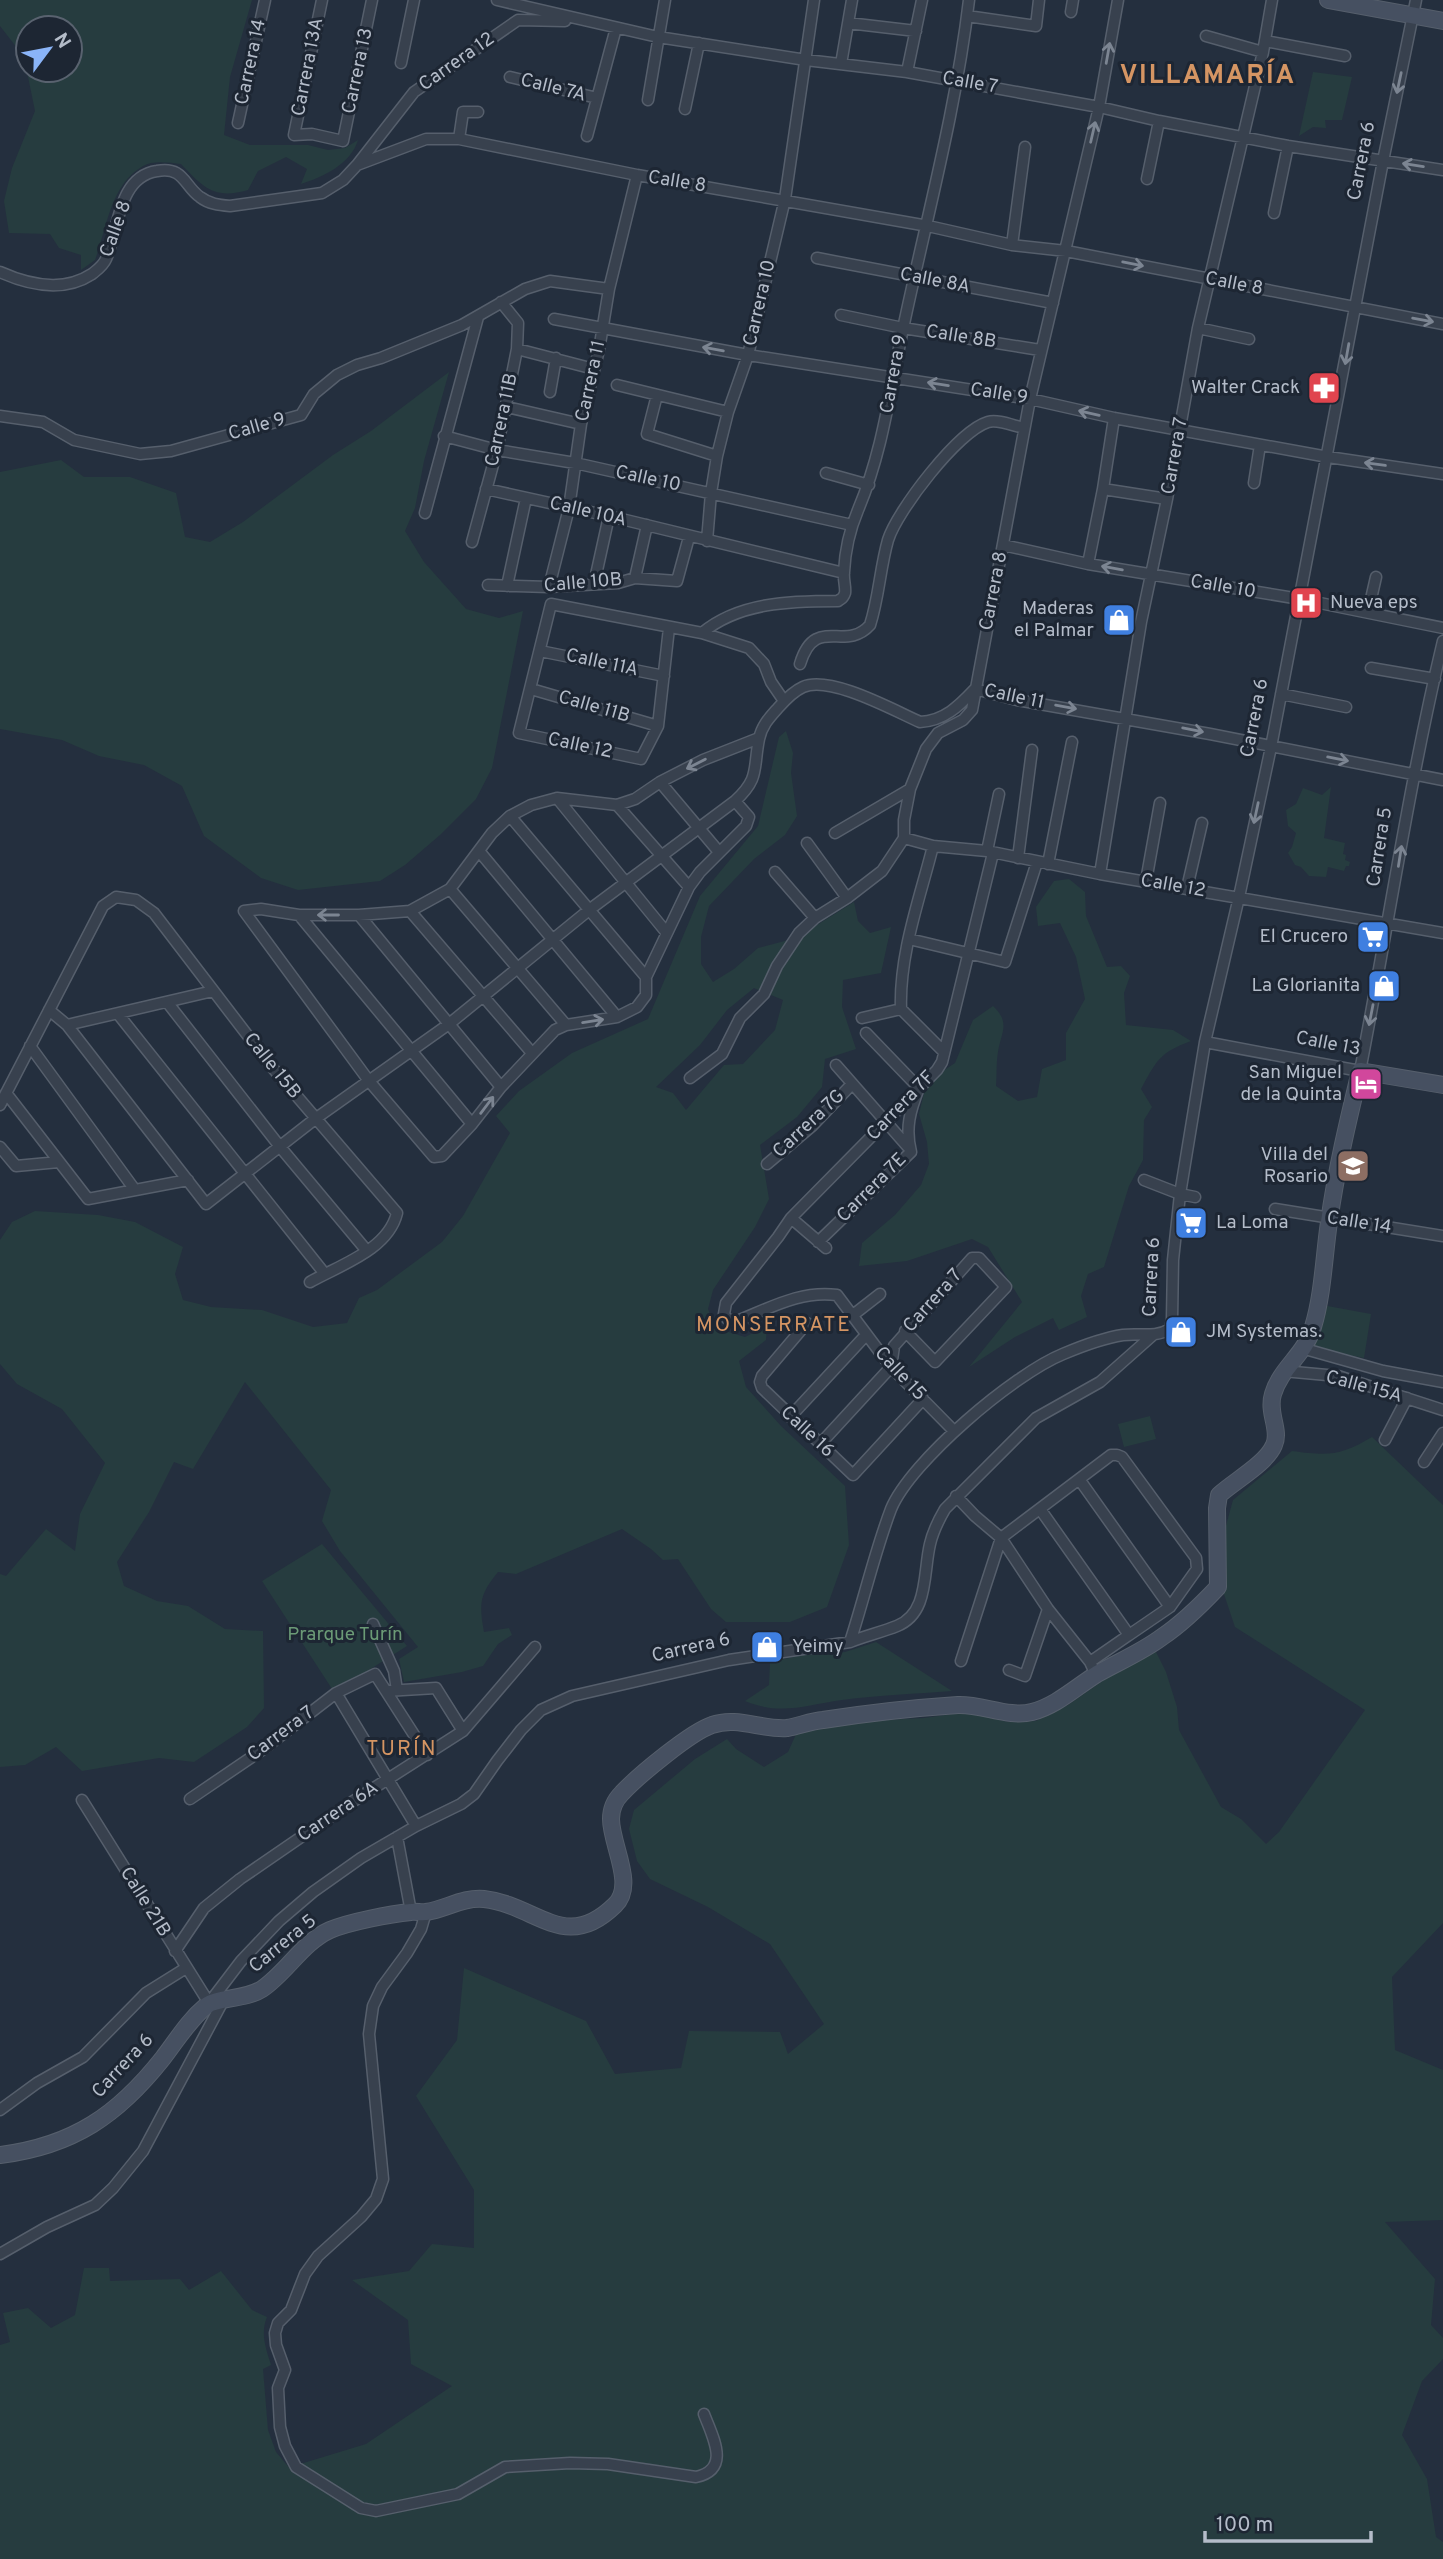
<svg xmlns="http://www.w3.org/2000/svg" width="1443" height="2559" font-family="Overpass,sans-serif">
<rect width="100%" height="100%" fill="#242f3e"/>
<path fill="#263c3f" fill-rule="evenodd" d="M0,0H252L230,77L224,135L250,145H308L328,150L345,148L358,140C351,164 323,177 301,184L307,169L286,157L258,171L248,190C214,200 203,187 181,164C170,163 153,160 143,166C110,185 107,228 95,260L81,270V255L59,248L50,234L9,233L4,201L12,168L35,111L24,57L0,26ZM28,28H70V70H28Z
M1313,72L1352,77L1342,120H1325L1326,128L1313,127L1299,136Z
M449,372L424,461L415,508L405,531L424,562L466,609L499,618L523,611L492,768L476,799L440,835L405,865L380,881L298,890L261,878L204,836L182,786L144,765L99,756L62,740L0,729V472L61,460L84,477H130L176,493L185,537L210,542L243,522L333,455L371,431Z
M786,731L793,753L791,773L797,816L785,835L754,859L709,906L701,937V964L713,982L734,969L758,948L796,938L854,902L858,921L870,933L891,927L881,973L843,980L842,1007L856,1049L825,1059L822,1087L797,1117L760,1145L769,1199L755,1227L713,1290L708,1309L715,1328L745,1337L767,1326L766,1340L739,1361L746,1387L781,1426L845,1486L849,1545L827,1607L790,1622H726L711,1609L678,1559L663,1560L651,1549L622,1529L516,1574L498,1572C479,1595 479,1604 484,1632L509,1628L512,1635L498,1644L483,1666L462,1672L404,1682L399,1659L418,1647L340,1551L322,1521L331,1490L245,1382L193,1469L174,1462L149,1512L117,1562L124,1586L157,1601L188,1606L225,1629L263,1631L264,1708L247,1727L194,1762L159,1758L82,1771L56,1747L25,1765L0,1767V1574L6,1576L46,1529L75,1551L80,1514L105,1463L62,1409L17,1384L0,1364V1240L12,1222L35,1211L98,1215L135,1222L183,1247L175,1274L183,1300L211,1307L262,1310L313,1327L347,1323L359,1298L377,1290L442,1242L463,1216L510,1133L496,1116L519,1091L572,1053L648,1019L700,896L758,826L779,737ZM754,988L783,1000L775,1030L743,1064L724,1065L686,1110L673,1093L656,1087L700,1045L727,1010Z
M1331,787L1324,838L1345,843L1343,854L1346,855L1345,860L1350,862L1349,866H1346L1344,871L1328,867L1326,877L1309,876L1301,867L1295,865L1288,853L1292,847L1296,833L1288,826L1286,810L1296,804L1303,788L1322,795Z
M1069,879L1085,892L1086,916L1107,967L1121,966L1130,976L1124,993L1126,1025L1173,1030L1191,1041C1159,1053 1157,1060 1141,1089L1152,1107L1144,1120L1143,1160L1129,1186L1104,1267L1088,1274L1081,1296L1087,1317L1059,1330L1053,1318L1015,1337L969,1367L1022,1302L988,1247L972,1239L907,1261L859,1266L862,1243L895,1215L921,1185L929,1164L927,1142L919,1114L925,1089L940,1073L955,1063L973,1020L993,1006C1011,1023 1001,1032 998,1052C996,1063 997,1075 996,1086L1018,1101L1037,1097L1042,1069L1066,1060V1033L1085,999L1076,957L1060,923L1038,926L1036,907L1054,881Z
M1322,1305L1371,1314L1364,1358L1314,1348Z
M1150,1416L1156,1439L1124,1447L1118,1424Z
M1372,1437L1443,1505V1923L1392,1977L1395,2050L1443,2070V2220L1385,2222L1435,2279L1431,2325L1443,2338V2359L1422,2381L1402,2435L1427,2479L1436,2537L1443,2542V2559H0V2345L10,2342L3,2313L28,2308L51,2328L75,2315L84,2268H109L110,2281L180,2279L189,2290L221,2271L252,2310L267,2317C260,2334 266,2348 271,2365L263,2369L268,2430L276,2452L292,2471L359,2512L376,2515L459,2498L496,2475L507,2471L570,2467L607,2468L697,2481C736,2472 718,2440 708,2413L703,2410L700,2414C707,2435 727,2466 696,2473L608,2460L569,2459L504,2463L455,2491L377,2507L362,2504L297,2465L366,2444L452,2386L411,2364L408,2320L352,2280L409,2271L432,2244L474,2248V2190L416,2096L457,2040L464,1968L586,2021L615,2074L681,2068L689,2031L780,2032L788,2054L824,2024L770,1944L708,1907L650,1879L637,1861L629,1829L634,1810L695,1759L727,1739L736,1749L764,1767L788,1752L797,1732L841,1722L924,1718L967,1712L1008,1722L1036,1721L1068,1705L1153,1646L1166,1672L1177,1707L1179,1730L1221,1807L1241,1819L1266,1844L1279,1832L1365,1710L1235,1627L1223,1591L1224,1533L1233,1500L1292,1451C1329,1456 1340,1456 1372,1437Z
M322,1544L407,1646L334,1692L262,1581Z
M876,1642L952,1691C916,1694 879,1695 842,1700C805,1705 782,1716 745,1701L769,1685L770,1662L803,1655L845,1652Z"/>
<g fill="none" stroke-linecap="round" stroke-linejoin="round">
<defs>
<path id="street" d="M322,0L294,135L312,134L343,141L372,0
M497,0L658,37L806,60L907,72L1099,107L1159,121L1288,146L1443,170
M1071,12L1073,0
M967,16L1036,26L1039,0
M848,23L916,31
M1206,36L1263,52
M1265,41L1345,56
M401,63L414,0
M841,64L852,0
M907,72L922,0
M510,77L597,98
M648,100L665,0
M685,109L699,43
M238,123L265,0
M587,136L616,28
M459,139L463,112H478
M357,165L414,92L518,20L565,21
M1147,179L1159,121
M1274,213L1288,146
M1012,245L1025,147
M817,258L1053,303
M0,272C29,285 63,293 92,274C98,269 103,266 106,259C119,231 117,177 157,171C184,166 184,186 200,197C209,204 219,205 230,206L322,193L343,180L357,165L426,139H459L637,175L928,226L1012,245L1066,251L1443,324
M841,315L903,328L1040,350
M554,319L748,355L1030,399L1114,418L1328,457L1443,474
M1198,328L1249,339
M517,349L594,369
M617,385L728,412
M550,392L556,358
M657,395L647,434L717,456
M507,407L581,424
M0,416L43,422L74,440L140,454L171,451L301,415L314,394L337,375L357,365L381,358L462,325L525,289L550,281L609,289
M444,436L497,450L575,463L852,525
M826,473L869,485
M1254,483L1260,445
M486,489L609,516L844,573
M1103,489L1167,499
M425,513L478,317
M707,541L711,493L717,456L728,412L748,355L785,199L814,0
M472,542L497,450L517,349L518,323L501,302
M1003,545L1088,564L1300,599L1443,628
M1088,564L1103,489L1114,418
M635,578L647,525
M594,584L609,516
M488,585L549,587L618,583L635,578L677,581L689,537
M507,586L526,498
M549,587L569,508L581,424L599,350L609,289L637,175
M1368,612L1376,577
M669,628L658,726L641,759L519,733L551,604L702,633L749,648L764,664L771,682L784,701
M702,633C739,602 791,601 838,601C842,598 843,599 845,593C846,587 843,579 844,572C845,551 850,529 858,510C884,448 890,388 904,324C927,216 956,110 969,0
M540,651L664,676
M800,664C815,614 845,653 870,625C879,597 880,568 888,540C897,511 958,431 988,422C998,419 1014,426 1024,428
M1371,668L1435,679
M531,689L658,726
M1281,694L1346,707
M660,782L719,852
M557,798L666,932
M735,801L749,817L746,826L700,872L689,887L646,977V995L637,1007L617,1017L566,1025L555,1030L501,1087L472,1124L442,1156L434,1157L369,1081L244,911L261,909L299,915H359L410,911L450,889L492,833L510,816L531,805L557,798L617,805L635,799L660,782L703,760L759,738
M617,805L689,887
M510,816L646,977
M835,833L910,789
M904,838L933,846L987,851L1100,874L1443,933
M807,843L847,898
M479,851L617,1017
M987,851L999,794
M1018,858L1032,750
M1048,864L1072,742
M775,872L815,918
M1100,874L1141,622L1167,499L1198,328L1263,52L1272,0
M1146,881L1160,803
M1187,888L1202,823
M450,889L566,1025
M410,911L532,1053
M299,915L472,1124
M359,915L501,1087
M909,939L1005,962L1037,862
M167,1002L281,1148L367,1251
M901,1009C899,954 920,898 933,846
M49,1010L67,1025L206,1204L315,1119L449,1024L589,910L735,801C760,778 753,769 759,739C762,725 770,717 778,708C785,700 794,691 803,687C830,675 893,710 920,722C944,721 959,706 975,689L1017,700L1210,734L1443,780
M118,1014L325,1274
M862,1018L901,1009L944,1052
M67,1025L213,991
M1205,1042L1360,1071C1388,928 1409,783 1443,641
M30,1046L135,1190
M836,1065L908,1147
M690,1078L722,1054L740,1018L764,994L777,966L799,933L815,918L847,898L882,871L904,838V820L910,789L926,749L938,733L963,720L972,710L1030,399L1099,107L1118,0
M6,1093L88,1199L188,1180
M0,1105L103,906L116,897L136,900L154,913L271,1066L397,1213C388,1250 340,1265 310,1282
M0,1147L16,1166L59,1162
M767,1164L812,1126L852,1084
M1144,1180L1180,1194L1195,1197
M1275,1209L1443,1236
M791,1218L826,1248
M818,1242L911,1152C905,1128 910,1111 919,1088L866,1033
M853,1315L880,1294
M807,1323L762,1376L760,1382L762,1388L853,1475L923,1399
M1305,1349L1383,1371L1443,1382
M1283,1371L1338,1376L1443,1410
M790,1417L866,1335
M954,1431L891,1367L837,1295C801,1290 770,1308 737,1321L727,1319L724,1314L726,1303L778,1237L791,1218L937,1070L942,1062L993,853
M1385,1440L1407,1398
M821,1443L891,1367L894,1346L972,1258H979L1006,1287L935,1362L905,1331
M1424,1462L1443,1433
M1079,1479L1170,1607
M956,1496L975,1516L1001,1538L1048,1609L1090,1662L1096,1675
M373,1624L394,1671L397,1690
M850,1642C865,1636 882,1632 897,1626C929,1613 923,1573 930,1544C933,1531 938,1521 945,1509L1036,1418L1100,1382L1153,1335
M961,1661L1001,1538L1111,1455H1117L1122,1457L1196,1558L1197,1569L1170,1607L1129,1635L1040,1509
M1090,1662L1129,1635
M1009,1670L1025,1676L1048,1609
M386,1691L436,1688L463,1731
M336,1693L416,1826
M190,1799L262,1750L336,1693L375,1674L427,1755
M82,1800L209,2003L241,1961L279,1921L313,1892L361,1858L416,1826L461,1804L474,1794L497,1761L521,1730L541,1710L572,1696L729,1660L850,1642C864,1599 875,1551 891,1509C911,1461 1014,1374 1063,1354C1082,1346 1103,1338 1123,1335C1140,1333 1155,1338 1170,1329L1172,1320L1173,1260L1180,1194L1205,1042L1239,897L1271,747L1383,161L1416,0
M397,1837L411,1912
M426,1912L421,1929L407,1953L382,1987L373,2006L369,2034L383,2179L376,2199L361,2217L318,2256L305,2274L291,2310L278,2323L275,2333L276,2345L285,2370L278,2388L280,2427L285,2446L296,2467L361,2508L376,2511L458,2494L505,2467L570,2463L608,2464L696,2477C731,2469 713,2438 704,2414
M175,1951L204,1908L240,1879L352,1802L463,1731L535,1647
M0,2110L37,2083L83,2057L146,1993L186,1968
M0,2254L47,2227L95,2205L113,2188L143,2151L223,2001"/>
<path id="secondary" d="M1328,0L1443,21
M0,2155C73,2146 118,2115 163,2058C177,2040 188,2021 206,2006C217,1997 245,2000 262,1989C286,1973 303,1942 330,1930C349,1922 390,1914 411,1912C416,1911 421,1913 426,1912C446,1909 463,1897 484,1899C537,1905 565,1954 615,1905C636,1885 611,1845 611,1819C611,1809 615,1800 622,1793C639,1775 691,1732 712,1725C737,1716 762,1730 787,1728C799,1726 811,1721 823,1720C868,1713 913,1708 958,1705C982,1704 1009,1718 1032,1712C1056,1706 1076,1687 1097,1674C1118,1662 1142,1652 1162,1637C1183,1623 1201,1605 1218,1587L1217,1508L1219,1495C1234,1481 1266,1464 1274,1445C1281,1430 1267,1413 1273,1394C1281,1367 1305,1355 1313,1327C1323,1294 1324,1256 1329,1222C1336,1171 1348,1121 1360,1071L1443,1085"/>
</defs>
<use href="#street" stroke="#565f6c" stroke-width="13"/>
<use href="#secondary" stroke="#565f6c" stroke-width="18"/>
<use href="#street" stroke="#38414e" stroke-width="10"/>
<use href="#secondary" stroke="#465061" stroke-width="16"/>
</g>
<defs><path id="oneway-shaft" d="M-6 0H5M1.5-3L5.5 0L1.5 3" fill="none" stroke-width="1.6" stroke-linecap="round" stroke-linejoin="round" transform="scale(1.75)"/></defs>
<g stroke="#7c8592">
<use href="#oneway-shaft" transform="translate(1108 53) rotate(-80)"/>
<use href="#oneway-shaft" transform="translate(1399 83) rotate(102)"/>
<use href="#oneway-shaft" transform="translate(1093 132) rotate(-77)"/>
<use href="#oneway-shaft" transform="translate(1413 165) rotate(-171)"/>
<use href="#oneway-shaft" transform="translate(1133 264) rotate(11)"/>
<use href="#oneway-shaft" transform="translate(1423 320) rotate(10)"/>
<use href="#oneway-shaft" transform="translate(713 349) rotate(-170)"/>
<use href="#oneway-shaft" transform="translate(1347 354) rotate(100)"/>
<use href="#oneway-shaft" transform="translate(938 384) rotate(-171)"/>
<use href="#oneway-shaft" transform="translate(1089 413) rotate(-167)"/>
<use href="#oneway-shaft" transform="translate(1375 464) rotate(-172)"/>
<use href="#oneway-shaft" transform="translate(1112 568) rotate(-170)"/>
<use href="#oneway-shaft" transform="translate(1066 707) rotate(10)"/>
<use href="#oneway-shaft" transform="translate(1193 730) rotate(11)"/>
<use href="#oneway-shaft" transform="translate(1338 759) rotate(11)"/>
<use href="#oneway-shaft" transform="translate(696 764) rotate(153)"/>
<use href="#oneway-shaft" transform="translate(1256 813) rotate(102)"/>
<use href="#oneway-shaft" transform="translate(1400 856) rotate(-81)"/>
<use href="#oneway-shaft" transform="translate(328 915) rotate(180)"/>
<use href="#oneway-shaft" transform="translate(1371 1015) rotate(101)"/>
<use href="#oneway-shaft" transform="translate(593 1021) rotate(-9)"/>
<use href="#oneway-shaft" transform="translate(487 1105) rotate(-53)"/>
</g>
<defs>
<symbol id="pharmacy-square" viewBox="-11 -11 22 22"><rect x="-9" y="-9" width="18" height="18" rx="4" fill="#e0444e" stroke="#1d2633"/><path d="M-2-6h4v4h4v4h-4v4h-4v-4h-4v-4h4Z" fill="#fff"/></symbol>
<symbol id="hospital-square" viewBox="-11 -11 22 22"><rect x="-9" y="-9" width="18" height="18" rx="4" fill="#e0444e" stroke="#1d2633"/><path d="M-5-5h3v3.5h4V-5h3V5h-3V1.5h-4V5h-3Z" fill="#fff"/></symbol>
<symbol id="shop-square" viewBox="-11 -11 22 22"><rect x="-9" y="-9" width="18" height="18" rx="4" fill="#3f7fe0" stroke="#1d2633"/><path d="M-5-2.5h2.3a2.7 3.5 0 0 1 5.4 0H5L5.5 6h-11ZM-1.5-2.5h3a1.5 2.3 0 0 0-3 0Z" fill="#fff"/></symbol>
<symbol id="supermarket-square" viewBox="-11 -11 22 22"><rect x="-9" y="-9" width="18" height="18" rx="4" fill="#3f7fe0" stroke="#1d2633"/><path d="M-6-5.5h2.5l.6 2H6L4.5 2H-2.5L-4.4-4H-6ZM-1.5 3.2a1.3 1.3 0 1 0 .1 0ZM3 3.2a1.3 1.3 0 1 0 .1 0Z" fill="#fff"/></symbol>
<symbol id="hotel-square" viewBox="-11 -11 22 22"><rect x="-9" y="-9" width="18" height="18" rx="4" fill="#d1479c" stroke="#1d2633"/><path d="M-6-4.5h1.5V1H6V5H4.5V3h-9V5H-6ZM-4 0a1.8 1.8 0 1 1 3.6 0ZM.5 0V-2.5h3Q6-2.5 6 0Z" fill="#fff"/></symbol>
<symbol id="school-square" viewBox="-11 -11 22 22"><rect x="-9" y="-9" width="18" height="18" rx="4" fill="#8d6e63" stroke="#1d2633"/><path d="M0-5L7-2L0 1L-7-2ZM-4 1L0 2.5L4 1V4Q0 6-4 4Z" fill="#fff"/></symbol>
</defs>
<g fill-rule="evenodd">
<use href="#pharmacy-square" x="1305" y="369" width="38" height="38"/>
<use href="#hospital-square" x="1287" y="584" width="38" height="38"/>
<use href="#shop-square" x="1100" y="601" width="38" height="38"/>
<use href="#supermarket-square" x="1354" y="918" width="38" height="38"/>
<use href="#shop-square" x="1365" y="967" width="38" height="38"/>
<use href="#hotel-square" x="1347" y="1065" width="38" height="38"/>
<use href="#school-square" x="1334" y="1147" width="38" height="38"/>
<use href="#supermarket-square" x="1172" y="1204" width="38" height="38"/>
<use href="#shop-square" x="1162" y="1313" width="38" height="38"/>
<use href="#shop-square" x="748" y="1628" width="38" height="38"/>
</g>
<g text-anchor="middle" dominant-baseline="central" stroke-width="6" stroke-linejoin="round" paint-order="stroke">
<g font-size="19" fill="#b4bcc9" stroke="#1d2633">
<text transform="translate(251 62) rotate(-78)">Carrera 14</text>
<text transform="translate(457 62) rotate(-35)">Carrera 12</text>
<text transform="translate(308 67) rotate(-79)">Carrera 13A</text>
<text transform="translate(358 71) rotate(-78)">Carrera 13</text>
<text transform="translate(970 83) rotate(10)">Calle 7</text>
<text transform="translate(553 88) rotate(14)">Calle 7A</text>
<text transform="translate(1362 161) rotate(-79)">Carrera 6</text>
<text transform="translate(677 182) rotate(9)">Calle 8</text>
<text transform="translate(116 229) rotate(-70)">Calle 8</text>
<text transform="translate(935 281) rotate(11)">Calle 8A</text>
<text transform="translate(1234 284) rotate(11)">Calle 8</text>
<text transform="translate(760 303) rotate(-77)">Carrera 10</text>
<text transform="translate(961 337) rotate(9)">Calle 8B</text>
<text transform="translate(894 374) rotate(-80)">Carrera 9</text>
<text transform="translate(591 381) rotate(-78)">Carrera 11</text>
<text transform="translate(999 394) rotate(9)">Calle 9</text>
<text transform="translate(502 420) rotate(-78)">Carrera 11B</text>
<text transform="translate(257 427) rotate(-16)">Calle 9</text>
<text transform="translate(1175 456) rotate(-80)">Carrera 7</text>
<text transform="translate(648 479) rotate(12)">Calle 10</text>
<text transform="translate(588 512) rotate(13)">Calle 10A</text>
<text transform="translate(583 583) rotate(-5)">Calle 10B</text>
<text transform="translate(1223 587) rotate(10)">Calle 10</text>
<text transform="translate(994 591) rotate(-79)">Carrera 8</text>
<text transform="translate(602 663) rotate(12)">Calle 11A</text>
<text transform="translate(1014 697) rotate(12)">Calle 11</text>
<text transform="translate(594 707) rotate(16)">Calle 11B</text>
<text transform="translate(1255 718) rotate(-79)">Carrera 6</text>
<text transform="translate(580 746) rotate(12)">Calle 12</text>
<text transform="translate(1380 847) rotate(-81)">Carrera 5</text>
<text transform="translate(1173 886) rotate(10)">Calle 12</text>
<text transform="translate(1328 1044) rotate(11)">Calle 13</text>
<text transform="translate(272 1066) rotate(51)">Calle 15B</text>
<text transform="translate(901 1106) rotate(-46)">Carrera 7F</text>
<text transform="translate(809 1124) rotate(-43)">Carrera 7G</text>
<text transform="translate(872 1188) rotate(-45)">Carrera 7E</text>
<text transform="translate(1359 1223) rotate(9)">Calle 14</text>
<text transform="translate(1152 1277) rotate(-87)">Carrera 6</text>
<text transform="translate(933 1301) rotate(-48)">Carrera 7</text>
<text transform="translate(900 1374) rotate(47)">Calle 15</text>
<text transform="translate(1364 1387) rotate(15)">Calle 15A</text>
<text transform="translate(807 1432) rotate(43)">Calle 16</text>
<text transform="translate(691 1648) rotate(-13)">Carrera 6</text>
<text transform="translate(281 1734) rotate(-37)">Carrera 7</text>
<text transform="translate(338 1812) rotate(-34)">Carrera 6A</text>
<text transform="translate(145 1902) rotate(58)">Calle 21B</text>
<text transform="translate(283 1944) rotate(-39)">Carrera 5</text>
<text transform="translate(123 2066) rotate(-47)">Carrera 6</text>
</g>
<g font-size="19" fill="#b4bcc9" stroke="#1d2633" text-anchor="end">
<text x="1300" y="388">Walter Crack</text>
<text x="1330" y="603" text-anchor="start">Nueva eps</text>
<text x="1094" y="609">Maderas<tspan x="1094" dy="22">el Palmar</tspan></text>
<text x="1348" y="937">El Crucero</text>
<text x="1360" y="986">La Glorianita</text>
<text x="1342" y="1073">San Miguel<tspan x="1342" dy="22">de la Quinta</tspan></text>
<text x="1328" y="1155">Villa del<tspan x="1328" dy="22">Rosario</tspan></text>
<text x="1216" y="1223" text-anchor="start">La Loma</text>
<text x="1206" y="1332" text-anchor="start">JM Systemas.</text>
<text x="792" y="1647" text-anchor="start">Yeimy</text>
</g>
<g font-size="19" fill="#6b9a76" stroke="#1d2633">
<text x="345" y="1635">Prarque Turín</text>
</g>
<g font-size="21" letter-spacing="2" fill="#d59563" stroke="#1d2633">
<text x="774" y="1325">MONSERRATE</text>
<text x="402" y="1749">TURÍN</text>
</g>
<g font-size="26" font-weight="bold" letter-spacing="2" fill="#d59563" stroke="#1d2633">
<text x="1208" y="76">VILLAMARÍA</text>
</g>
</g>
<g transform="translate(49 49) rotate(58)"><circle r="33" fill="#1d2633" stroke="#59626f" stroke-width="2"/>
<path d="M0-5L12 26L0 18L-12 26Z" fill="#8ab4f8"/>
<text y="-10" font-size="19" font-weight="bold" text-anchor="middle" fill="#b4bcc9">N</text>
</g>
<path d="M1205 2531v10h166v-10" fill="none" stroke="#b4bcc9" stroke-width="3.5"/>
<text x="1216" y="2531" font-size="21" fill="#b4bcc9" stroke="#1d2633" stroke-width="5" paint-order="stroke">100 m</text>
</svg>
